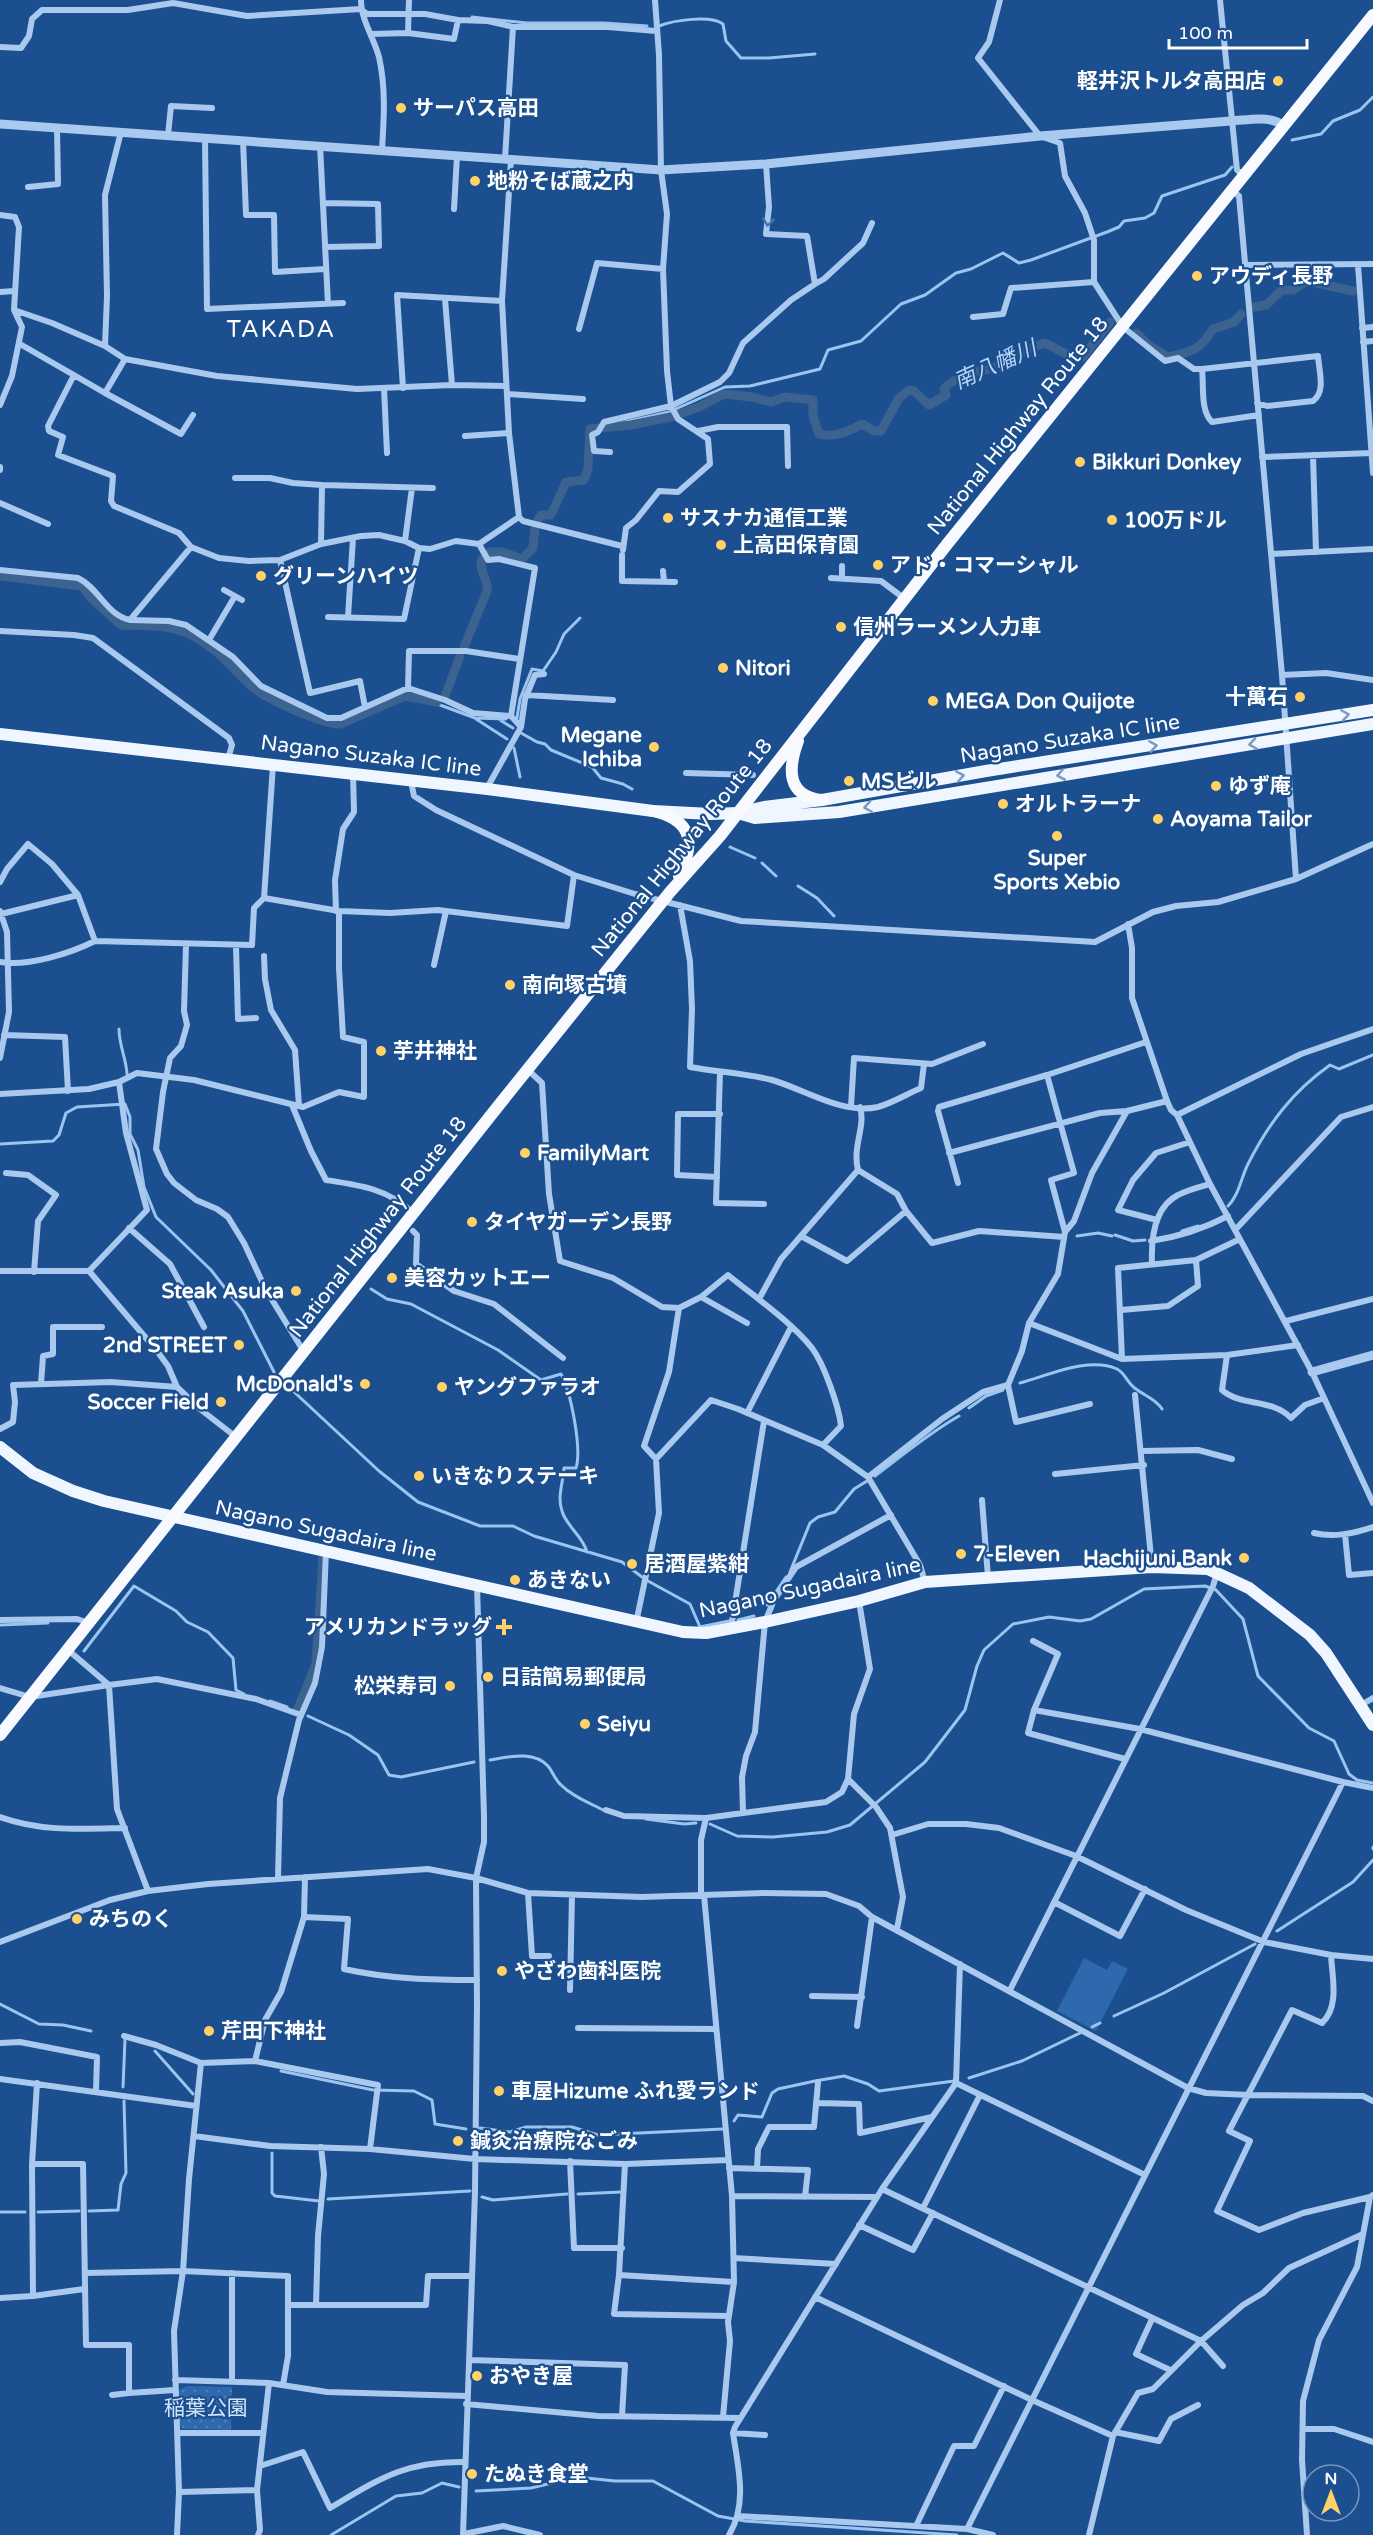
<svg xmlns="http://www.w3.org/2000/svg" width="1373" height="2535" font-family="'Varela Round','Noto Sans JP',sans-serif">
<defs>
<pattern id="park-dots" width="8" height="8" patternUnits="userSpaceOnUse" patternTransform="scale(1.5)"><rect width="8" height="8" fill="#2e69ad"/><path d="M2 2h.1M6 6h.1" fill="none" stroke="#4d80b9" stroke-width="1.8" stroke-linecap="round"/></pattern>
</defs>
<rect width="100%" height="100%" fill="#1b4f8f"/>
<path fill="#2e69ad" d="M1084,1958L1107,1970L1112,1961L1128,1969L1096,2031L1057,2011Z"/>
<path fill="url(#park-dots)" d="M187,2386L232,2387L231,2430L183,2429L180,2425L179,2390Z"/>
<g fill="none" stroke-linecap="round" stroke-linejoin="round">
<path stroke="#9cc4f0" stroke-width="3" d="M472,17L527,23H604L647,26
M659,26C674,20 711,15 723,24L726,41L741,58H769L815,54
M1292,140L1321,134L1333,121L1360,110L1373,97
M594,429L669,412L725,387L750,386L820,369L828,350L861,341L901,304L925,295L956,273L971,269L1003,253L1019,263L1031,260L1107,232L1119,227L1124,221L1145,218L1154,213L1162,196L1225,175L1232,167
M432,702L475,718L506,719
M517,718L520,699L532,669L543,671L556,652L564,634L580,618
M476,719L507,739
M500,720L513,728
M521,733L537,742L545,744L551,750L592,767L601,778L623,784L632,789
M514,748L520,777
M730,847L755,858
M762,863L776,876
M798,886L817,898L834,916
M119,1029C119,1045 126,1058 127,1074
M0,1144L53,1141L59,1135L66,1113L77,1107L125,1104L130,1117V1134L138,1150L144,1187L156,1217L211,1270L243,1311L274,1372
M1228,1206C1239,1195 1241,1178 1248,1164C1269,1123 1292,1092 1330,1065L1339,1069L1373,1055
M1182,1231L1198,1226
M1115,1235L1133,1241L1145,1240
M1077,1236L1098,1233L1112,1236
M371,1289L387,1299L411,1304L498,1350L541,1380L561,1374C571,1392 582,1449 576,1468H564C563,1483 557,1497 562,1511C566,1526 583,1536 587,1552
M1020,1383C1047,1376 1089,1356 1117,1369C1125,1373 1128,1384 1136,1389C1145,1396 1156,1399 1162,1409
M292,1390L379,1471L418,1502L480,1526H513L534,1536L622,1562L642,1577
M969,1408L986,1396L1003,1390
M875,1476C903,1455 929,1433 959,1416
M790,1572L810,1523L818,1517L835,1512L854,1489L867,1481
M648,1581L690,1604L700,1627L729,1621
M767,1605L786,1577
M738,1620L754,1616
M0,1625L48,1623
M84,1651L134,1586L176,1611L187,1622L208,1632L233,1658L236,1690L244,1694
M270,1701L287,1707
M308,1716L349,1735L378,1755L389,1775L401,1777L474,1762
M490,1760C509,1757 533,1750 548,1766C553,1772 555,1780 561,1785C573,1797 590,1803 605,1811
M646,1819L684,1824L696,1823
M710,1824L737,1836L773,1837L827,1832L850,1825L925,1762L965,1710L977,1666L984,1650L1013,1624L1049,1617L1080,1621L1091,1619L1144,1589L1205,1586L1216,1590L1243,1619L1258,1676L1309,1728L1334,1741L1349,1774L1357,1780L1373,1783
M1373,1847V1849
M1277,1931L1353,1882L1373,1860
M0,2004L39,2024L63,2025L91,2031
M1114,2016L1164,1993L1255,1944
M1092,2027L1100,2023
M155,2051L193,2094
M281,2071L373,2090L414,2091L432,2100L435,2124L466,2129
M969,2078L1022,2061L1080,2033
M123,2087L125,2039
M734,2121L738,2115L762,2117L772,2093L778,2089L815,2081L844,2076L868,2084L879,2091L954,2081
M480,2128L510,2132L526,2127H572L598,2135L723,2129
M272,2153V2193L275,2196L319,2201
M578,2194L621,2192
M482,2197L493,2200L567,2194
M328,2199L470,2191
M89,2211L118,2210L121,2184L126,2173L124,2101
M0,2212H25
M38,2212L79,2211
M476,2491L531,2488L577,2477L615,2481H653L718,2516L745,2521L957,2535
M331,2535L396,2496L422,2493L442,2483L459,2487"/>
<path stroke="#3c6290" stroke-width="9" d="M1254,307L1266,305L1282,290H1293L1307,281L1353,291
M1136,333L1151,347L1168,357C1192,352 1200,350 1213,329L1234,322L1241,314
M538,520L541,515H551L566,482L584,480L588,469L590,429L631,425L671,417L699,407L724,394L752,397L771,402L785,397L813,400V416L819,434C833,438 850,431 862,424L874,431H881L899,398L909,390L914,391L929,405L946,395L944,389C955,374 991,370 1008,363C1014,360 1018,355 1023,352C1030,348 1038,346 1045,343L1076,359L1083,357L1110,322
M490,552H502L522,559L533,548L535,528
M0,576L82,586L92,599L121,625C146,626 171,624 193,636C216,648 231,666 249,684C262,698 322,724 341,724L405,696L437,702
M464,647L487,591C489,579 478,571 482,559
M445,696L460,656
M297,1711L316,1664L323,1558"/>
<path stroke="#a9c9ee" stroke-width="6" d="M361,0C361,20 374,38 379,57C386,88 384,119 382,150
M1000,0L989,42L978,58L1040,136L1060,143L1065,176L1085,213L1094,240V282L1123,327L1165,361L1178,358L1194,369H1202
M1220,0L1237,170L1243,175
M408,33L409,0
M371,34L408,33L454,39L458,20
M0,47L21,48L29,36L32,19L42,10H128L173,3L247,16L361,9L367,14H425L458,20L488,21L513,27H608L656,31
M121,132L105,195L107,296L105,346L125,359L217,376L357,389L452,385L506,386
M168,135L171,106L212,108
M205,138L207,309L343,303
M243,140L246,215H274L275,272L325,269
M320,145L328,304
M505,159L513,27
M511,160L502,301L509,433L519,517L523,521L622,546
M766,164L769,207L766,234L807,236L815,284L824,279L863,243L872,223
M28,187L58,184L57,128
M1231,190L1239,196L1282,675L1296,879
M323,203L378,204L379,246L325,247
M454,209L457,156
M0,215L15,217L19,227L14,310L22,327L12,376L0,405
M1245,265L1373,264
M1358,265L1373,473
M0,292L14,291
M445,299L452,385
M14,310L52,323L105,346
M973,317L1003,314L1011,288L1094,282
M1362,328L1373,327
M579,329L597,263L663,269
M1363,342L1373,341
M20,344L105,393L125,359
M74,375L48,426L49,431L63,437L58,455L113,476L111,501L114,506L179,533L191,547L219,558L249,561L280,560L321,544L361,536L379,535L405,541L419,548L430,549L456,541L479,544
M384,388L387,453
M403,388L397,295L502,301
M105,393L181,434L193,415
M507,394L583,399
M1257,403L1267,406L1313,401C1326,392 1319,371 1318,356L1202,369C1204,385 1200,411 1212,422L1259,415
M698,431L718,427H787L788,466
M465,436L509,433
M610,452L594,451L592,435L598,432L604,422L671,406L720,382L729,373L743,343L791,300L815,284
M1313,455L1316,552
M1262,457L1372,453
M0,467V470
M235,478H270L293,483L322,485L433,488
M0,503L48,524
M519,517L479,544L488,560L499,559L535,568L511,716L521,727
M405,541L412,488
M321,544L322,485
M623,550L626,528L636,520L659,491L678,492L710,464L708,439L678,419L671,406L667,371L663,269L667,214L661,170L659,55L655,0
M1271,554L1373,549
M622,555V581L675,582
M280,560L310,693L360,681L365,707
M842,566V578
M0,570L78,578C99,588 106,615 130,620L191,547
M663,571L664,582
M831,578L881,581L905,599
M224,590L242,600
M328,617L404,619L419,548
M348,617L353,538
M130,620L169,621L186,625L233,657L261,686L327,718H341L408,688L445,700L473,713L511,716
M0,631L74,635L93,638L229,738L232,745L228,759
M209,640L235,596
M1282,675L1326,673L1373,680
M408,688L409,651H466L519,659
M526,695L613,700
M686,773L753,775
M411,781L414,796L436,810L574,875L635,894L741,921L1095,942L1153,912L1176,906L1218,902L1296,879L1373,844
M487,788L521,727L525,699L535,675L544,674
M0,882L7,869L28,844L52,864L78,895L95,941
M264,898L273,765
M680,905L690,961L692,1009L690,1067C717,1072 745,1073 772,1080C804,1089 842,1115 878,1107C892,1103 907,1094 921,1088L924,1064
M0,911L7,932L9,1012L0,1058
M336,911L335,880L343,829L354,812L353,774
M1,914L78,895
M1128,924L1132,948V998L1167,1101L1171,1110L1177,1115L1210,1184L1312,1372L1373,1503
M186,945L184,1011L187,1025L181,1046L170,1058L163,1092L156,1149L167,1174L174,1183L196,1200L217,1209L228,1217L244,1243L266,1290L304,1352
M236,946L238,1019L256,1018
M264,956L265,979L271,1010L295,1050L299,1106
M0,962C28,967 71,953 95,941L252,945L254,908L264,898L339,911L390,913L438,910L567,926L574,875
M434,965L446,911
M4,1035L65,1037L68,1091
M528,1070L542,1083L549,1194L560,1261L613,1278L662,1307L679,1308L701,1297L728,1275C756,1298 789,1320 812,1348C824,1364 839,1407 841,1426L823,1445
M720,1072L716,1203L764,1204
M119,1082L126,1133L147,1210L89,1271L157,1351L168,1366L177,1387L200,1409L236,1437
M0,1094L89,1089L119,1082L137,1073L194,1080L303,1107L339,1092L364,1097V1042L343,1037L339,968V911
M292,1105L311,1151L326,1180C359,1185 389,1189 413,1213
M851,1106L854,1058L932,1064L983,1044
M860,1107C866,1127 852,1146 858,1170L897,1194L906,1211L932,1243L979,1231L1064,1237
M1177,1115L1301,1054L1373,1029
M949,1153L1100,1113L1127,1111L1167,1101
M6,1173L28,1175L56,1195L38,1221L34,1272
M717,1177L677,1175L678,1114H720
M958,1183L938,1111L939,1107L1047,1075L1146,1042
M1157,1220L1118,1210L1133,1180L1156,1153L1190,1142
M129,1228L170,1264L204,1327
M1236,1229L1341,1117L1373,1107
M413,1231L417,1235L416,1264L454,1291L494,1304L563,1358
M1065,1232L1074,1221L1092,1173L1127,1111
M801,1236L847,1261L906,1211
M1151,1241C1177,1237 1205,1228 1228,1216
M1152,1264C1151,1240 1154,1207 1178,1195C1187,1190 1199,1187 1210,1184
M0,1271H89
M701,1297L747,1323
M759,1299L781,1259L858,1170
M1121,1310L1168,1306L1198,1286L1196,1260
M1286,1321L1373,1299
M1029,1323L1122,1359L1118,1268L1196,1260L1240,1239
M1227,1355L1222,1390C1241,1407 1272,1398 1291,1418L1305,1405L1324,1398
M1122,1359L1227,1355L1298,1345
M41,1384L43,1356L53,1354V1327H102
M1008,1385L1016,1422L1090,1404
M1135,1395L1152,1567
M747,1413L791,1327
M0,1429L13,1422L15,1402L13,1385L111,1382L177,1387
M1142,1451L1198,1450L1232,1459
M656,1459L711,1400L738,1409L823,1445L868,1477L920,1565L925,1582
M1055,1474L1144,1465
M868,1477L942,1419L983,1392L1008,1385L1022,1351L1029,1323L1058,1274L1065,1232L1051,1180L1074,1173L1047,1075
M982,1500L988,1577
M1314,1533C1334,1538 1354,1533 1373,1527
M1345,1534L1349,1575L1373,1573
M859,1601L870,1669L854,1714L848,1779L876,1807L890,1828L903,1897L897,1929
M0,1620L77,1619L89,1623
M636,1623L659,1513L656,1459L644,1446L669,1372L679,1308
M731,1628L764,1421
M1033,1641L1058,1654L1034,1710
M0,1688L30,1697L109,1685L68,1650
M1361,1705L1373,1698
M1125,1759L1028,1733L1034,1710L1140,1729L1343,1782L1373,1788
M606,1810L624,1816L706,1818
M743,1813L826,1802L842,1792L848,1779
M0,1817C42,1832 82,1829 125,1828
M892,1835L928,1824H966L999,1828L1076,1856L1186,1910L1264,1942L1331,1955L1373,1959
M278,1878L280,1798L299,1720L315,1683L322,1647L326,1551
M148,1891L117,1809L109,1685L157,1679L256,1699L301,1715
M528,1893L532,1956H549
M701,1895V1840L706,1818L743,1813L742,1777L746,1756L755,1732L765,1622L774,1600L796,1567L891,1515
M704,1895L732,2196L734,2282
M1054,1902L1120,1936L1145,1889
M304,1917L348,1919L344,1969C389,1979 432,1980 477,1980
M0,1942L110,1900L148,1891L208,1884L428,1869L476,1878L528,1893L642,1897L764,1893L826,1894L859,1906L872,1917L1188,2088L1206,2093L1249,2095L1363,2096L1373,2101
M1331,1955C1332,1977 1340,2006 1322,2023L1292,2010L1229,2131L1250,2141L1217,2211L1259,2230L1303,2213L1370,2197L1373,2195
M570,1990L572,1895
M1010,1990L1213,1586L1217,1573
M812,1996L862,1997
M857,2026L872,1917
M578,2028L715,2029
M124,2036L156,2045L201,2063
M0,2043L20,2042L97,2057L96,2091
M255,2061L378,2085L370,2149
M0,2079L196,2106
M956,2083L1145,2175
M816,2103L859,2104L860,2133L932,2117
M194,2136L270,2146L370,2149L475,2159L625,2164L728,2160
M570,2161L574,2248H622
M32,2164H83L86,2345H129V2393L175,2390
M625,2164L619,2275L734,2282L728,2322L730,2341L723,2417
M729,2168L808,2170L805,2197
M757,2169L758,2149L769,2127H814L818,2082
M732,2196L877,2197
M923,2208L980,2095
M859,2225L913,2250L933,2213
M734,2258L836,2264
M85,2273L183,2271L288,2276V2356L283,2385
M619,2275L614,2314L729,2316
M33,2296L32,2164L37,2083
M815,2297L1032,2400L1343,1782
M0,2298L33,2296L84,2289
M288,2305H316L318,2236L324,2174L321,2147
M316,2305H426L428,2276H472
M1152,2319L1136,2354L1170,2370
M469,2360L625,2365L622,2416
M1223,2366L1201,2341L1243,2305L1263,2293L1289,2268L1363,2234
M175,2380L269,2383L327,2392L467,2396
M232,2381V2273
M112,2395L129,2393
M466,2404L598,2416L740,2418
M1303,2429H1334L1373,2442
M1115,2432L1159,2441L1171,2419L1198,2405
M177,2433H263
M733,2433L765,2435
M260,2466L303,2452L330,2508C379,2479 405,2461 464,2462
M179,2492L257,2490
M738,2516L967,2529L1032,2400L1113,2436L1138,2393L1153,2389L1201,2341L882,2189
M916,2526L954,2446H974L1004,2386
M967,2529L993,2535
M464,2534L503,2526L540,2535
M177,2535L179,2492L174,2331L183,2271L189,2179L201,2063L255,2061L265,2020L281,1992L304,1917L305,1877
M258,2535L260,2530L257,2490L269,2383
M463,2535L475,2192L477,2006L476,1878L484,1842V1816L477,1585
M729,2535C748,2504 738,2467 733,2433L735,2427L882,2189L956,2083L960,1964
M1089,2535L1113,2436
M1307,2535L1302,2460L1303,2401L1319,2340L1357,2267L1370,2197"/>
<path stroke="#a9c9ee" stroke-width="9" d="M0,124L661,170L766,164L1040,136L1231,121C1248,120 1268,115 1283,125
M1312,1372L1373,1355"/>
<path stroke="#f0f6ff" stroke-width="12" d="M0,734L487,789L653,811L711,814L737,813L764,807L822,800L986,771L1373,710
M738,813L755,818L839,812L1373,724
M0,1447L33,1473L73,1491L104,1501L683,1632L706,1633L765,1622L859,1601L925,1582L1152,1567L1208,1569L1249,1588L1310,1635L1326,1653L1373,1725"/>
<path stroke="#f8faff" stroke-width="12" d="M798,741C788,768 786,796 822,800
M653,811C692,820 696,842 679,876
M0,1735L499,1105L670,892L720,836L948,543L1373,15"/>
</g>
<defs><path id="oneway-chevron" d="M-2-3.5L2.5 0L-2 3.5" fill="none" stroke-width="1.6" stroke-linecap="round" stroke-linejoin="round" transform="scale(1.5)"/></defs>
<use stroke="#4674ac" href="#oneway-chevron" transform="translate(768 222) rotate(97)"/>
<g stroke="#7b9ac1">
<use href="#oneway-chevron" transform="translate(1345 715) rotate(-9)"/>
<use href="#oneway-chevron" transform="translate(1253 744) rotate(171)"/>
<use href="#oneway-chevron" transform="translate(1153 746) rotate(-9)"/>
<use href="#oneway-chevron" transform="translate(1061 775) rotate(170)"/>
<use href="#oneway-chevron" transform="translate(960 776) rotate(-10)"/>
<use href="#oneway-chevron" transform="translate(868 807) rotate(171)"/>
</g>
<g fill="#ffd166" stroke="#1b4f8f" stroke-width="2">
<circle cx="1278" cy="81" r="6"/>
<circle cx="401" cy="108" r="6"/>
<circle cx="475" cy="181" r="6"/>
<circle cx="1197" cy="276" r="6"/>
<circle cx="1080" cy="462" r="6"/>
<circle cx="668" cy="518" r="6"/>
<circle cx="1112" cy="520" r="6"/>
<circle cx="721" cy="545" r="6"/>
<circle cx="878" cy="565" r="6"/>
<circle cx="261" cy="576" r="6"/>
<circle cx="841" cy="627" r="6"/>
<circle cx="723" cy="668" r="6"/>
<circle cx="1300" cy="697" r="6"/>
<circle cx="933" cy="701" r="6"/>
<circle cx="654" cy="747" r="6"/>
<circle cx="849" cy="781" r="6"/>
<circle cx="1216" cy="786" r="6"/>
<circle cx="1003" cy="804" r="6"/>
<circle cx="1158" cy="819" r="6"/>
<circle cx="1057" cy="836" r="6"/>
<circle cx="510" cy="985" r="6"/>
<circle cx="381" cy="1051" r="6"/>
<circle cx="525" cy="1153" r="6"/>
<circle cx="472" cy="1222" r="6"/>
<circle cx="392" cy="1278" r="6"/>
<circle cx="296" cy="1291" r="6"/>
<circle cx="239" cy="1345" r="6"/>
<circle cx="365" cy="1384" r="6"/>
<circle cx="442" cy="1387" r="6"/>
<circle cx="221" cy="1402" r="6"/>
<circle cx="419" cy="1476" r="6"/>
<circle cx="961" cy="1554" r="6"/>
<circle cx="1244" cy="1558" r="6"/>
<circle cx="632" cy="1564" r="6"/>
<circle cx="515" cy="1580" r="6"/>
<path d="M501 1618h6v6h6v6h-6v6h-6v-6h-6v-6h6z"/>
<circle cx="488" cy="1677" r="6"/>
<circle cx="450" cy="1686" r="6"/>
<circle cx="585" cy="1724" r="6"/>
<circle cx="77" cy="1919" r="6"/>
<circle cx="502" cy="1971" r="6"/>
<circle cx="209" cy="2031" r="6"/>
<circle cx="499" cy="2091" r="6"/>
<circle cx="458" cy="2141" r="6"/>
<circle cx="477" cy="2376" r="6"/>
<circle cx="472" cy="2474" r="6"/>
</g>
<g text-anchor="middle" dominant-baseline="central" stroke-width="4.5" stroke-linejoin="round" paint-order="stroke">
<g font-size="21" font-weight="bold" fill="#fff" stroke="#1b4f8f" text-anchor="start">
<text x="1266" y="81" text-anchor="end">軽井沢トルタ高田店</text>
<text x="413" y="108">サーパス高田</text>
<text x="487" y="181">地粉そば蔵之内</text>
<text x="1209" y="276">アウディ長野</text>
<text x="1092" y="462">Bikkuri Donkey</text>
<text x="680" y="518">サスナカ通信工業</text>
<text x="1124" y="520">100万ドル</text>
<text x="733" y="545">上高田保育園</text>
<text x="890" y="565">アド・コマーシャル</text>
<text x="273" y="576">グリーンハイツ</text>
<text x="853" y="627">信州ラーメン人力車</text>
<text x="735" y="668">Nitori</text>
<text x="1288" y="697" text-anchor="end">十萬石</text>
<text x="945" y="701">MEGA Don Quijote</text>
<text x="642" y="735" text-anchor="end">Megane<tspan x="642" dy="24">Ichiba</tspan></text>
<text x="861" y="781">MSビル</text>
<text x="1228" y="786">ゆず庵</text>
<text x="1015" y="804">オルトラーナ</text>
<text x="1170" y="819">Aoyama Tailor</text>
<text x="1057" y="858" text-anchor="middle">Super<tspan x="1057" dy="24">Sports Xebio</tspan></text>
<text x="522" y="985">南向塚古墳</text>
<text x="393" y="1051">芋井神社</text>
<text x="537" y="1153">FamilyMart</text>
<text x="484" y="1222">タイヤガーデン長野</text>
<text x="404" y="1278">美容カットエー</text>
<text x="284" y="1291" text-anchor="end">Steak Asuka</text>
<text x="227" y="1345" text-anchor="end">2nd STREET</text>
<text x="353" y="1384" text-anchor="end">McDonald's</text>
<text x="454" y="1387">ヤングファラオ</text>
<text x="209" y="1402" text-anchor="end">Soccer Field</text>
<text x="431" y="1476">いきなりステーキ</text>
<text x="973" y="1554">7-Eleven</text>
<text x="1232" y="1558" text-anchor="end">Hachijuni Bank</text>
<text x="644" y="1564">居酒屋紫紺</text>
<text x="527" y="1580">あきない</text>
<text x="492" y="1627" text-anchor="end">アメリカンドラッグ</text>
<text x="500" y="1677">日詰簡易郵便局</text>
<text x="438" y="1686" text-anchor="end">松栄寿司</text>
<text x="597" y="1724">Seiyu</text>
<text x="89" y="1919">みちのく</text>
<text x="514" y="1971">やざわ歯科医院</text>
<text x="221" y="2031">芹田下神社</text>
<text x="511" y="2091">車屋Hizume ふれ愛ランド</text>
<text x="470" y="2141">鍼灸治療院なごみ</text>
<text x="489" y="2376">おやき屋</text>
<text x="484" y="2474">たぬき食堂</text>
</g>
<g font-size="21" fill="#fff" stroke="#1b4f8f">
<text transform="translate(1018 426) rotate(-51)">National Highway Route 18</text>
<text transform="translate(1070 739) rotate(-9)">Nagano Suzaka IC line</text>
<text transform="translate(371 756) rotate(7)">Nagano Suzaka IC line</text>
<text transform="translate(682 848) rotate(-51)">National Highway Route 18</text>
<text transform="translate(378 1227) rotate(-52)">National Highway Route 18</text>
<text transform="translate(326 1531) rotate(12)">Nagano Sugadaira line</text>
<text transform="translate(810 1588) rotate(-12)">Nagano Sugadaira line</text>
</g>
<g font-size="21" fill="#cfe3fa" stroke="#1b4f8f">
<text x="206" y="2408">稲葉公園</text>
</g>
<g font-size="22" font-style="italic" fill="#b5d3f5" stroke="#1b4f8f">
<text transform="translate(995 365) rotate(-24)">南八幡川</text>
</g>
<g font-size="24" letter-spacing="1.5" fill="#fff" stroke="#1b4f8f">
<text x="281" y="329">TAKADA</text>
</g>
</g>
<g transform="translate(1331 2493)"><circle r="28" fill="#1b4f8f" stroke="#7695bc" stroke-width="1.5"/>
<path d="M0-4.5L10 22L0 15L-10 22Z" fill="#ffd166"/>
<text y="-9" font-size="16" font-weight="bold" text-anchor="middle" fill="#ffffff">N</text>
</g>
<path d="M1169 39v9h138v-9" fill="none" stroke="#ffffff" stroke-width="3"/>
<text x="1178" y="39" font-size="18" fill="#ffffff" stroke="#1b4f8f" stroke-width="4.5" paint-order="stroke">100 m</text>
</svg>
